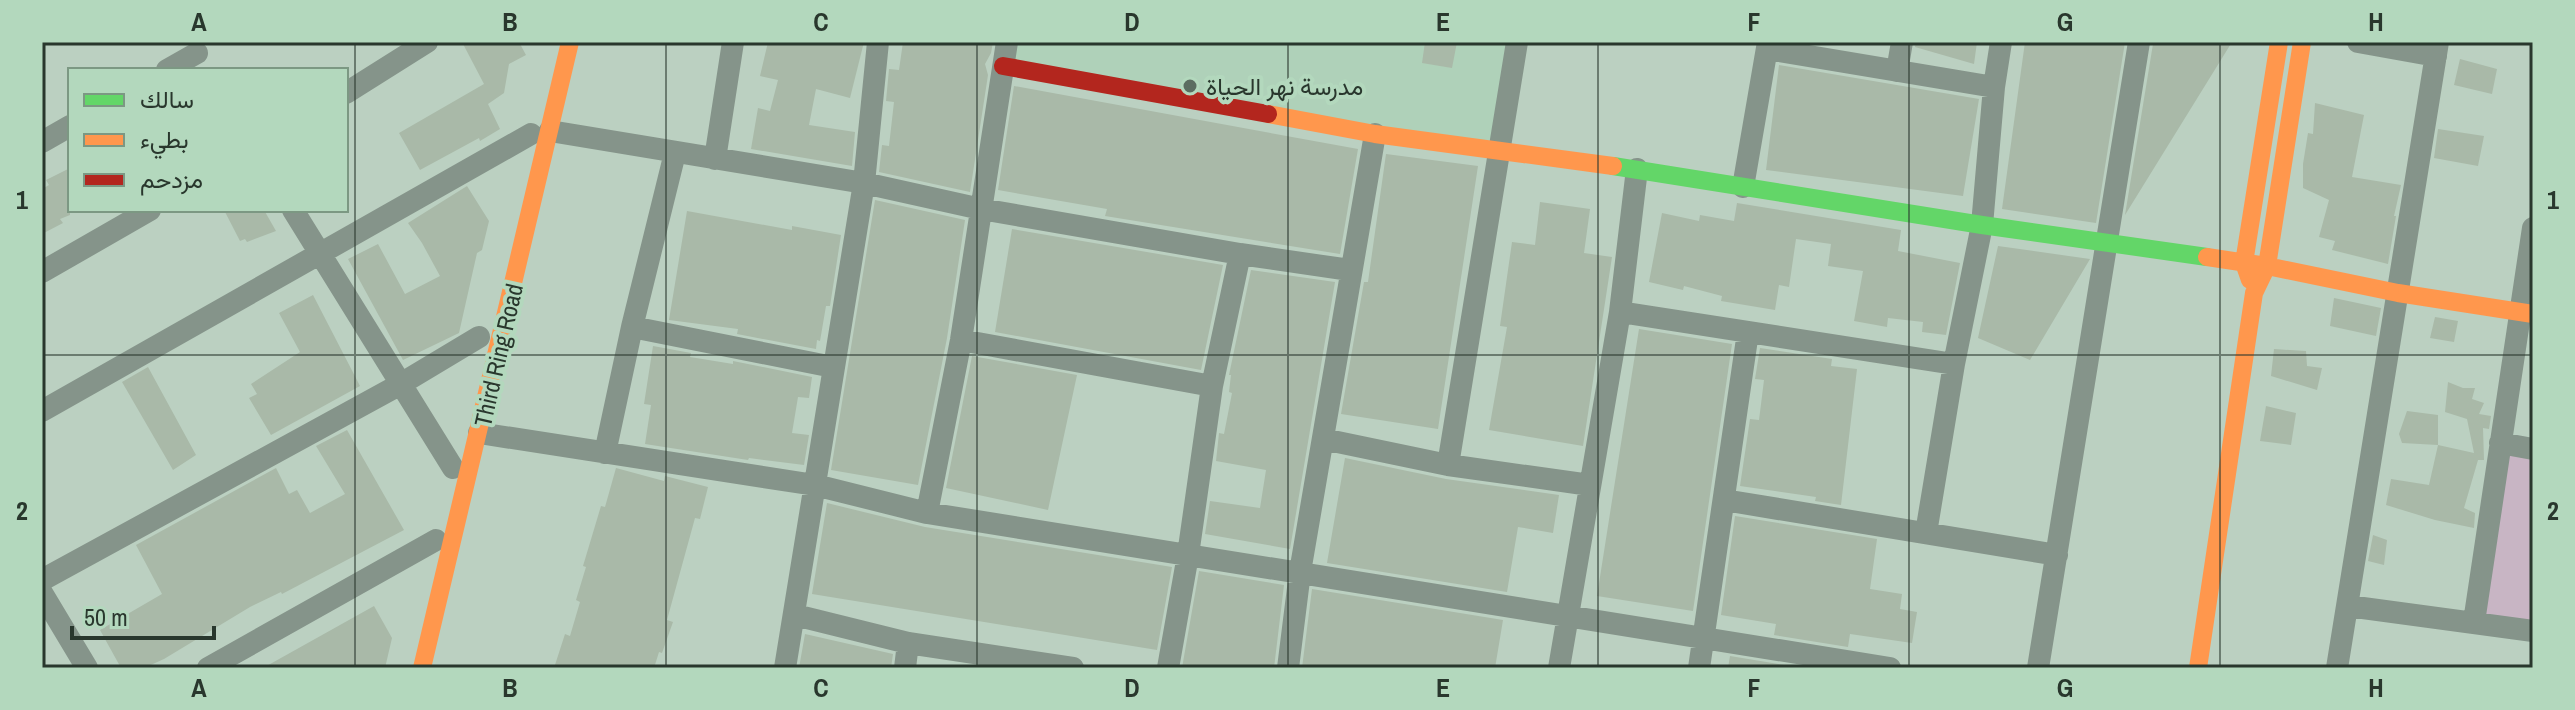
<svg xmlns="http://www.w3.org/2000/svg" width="2575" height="710" font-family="'Archivo Narrow',Vazirmatn,sans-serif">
<rect width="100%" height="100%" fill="#bbd0c1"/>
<path fill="#afd1b9" d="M1009,42H1514L1496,147L1006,64Z"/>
<path fill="#c8b5c4" d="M2500,443L2533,449V632L2474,622Z"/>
<path fill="#a9b9a8" d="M462,42H519L526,55L509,64L504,93L488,104L500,129L480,141L479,138L420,170L399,133L484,84Z
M768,42H864L850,98L816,89L809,125L855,132L852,166L751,149L758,108L770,111L778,80L760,76Z
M903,42H993L991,53L985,64L988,75L970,192L879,172L882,145L889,146L894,102L886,101L889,69L899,70Z
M1425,42H1457L1452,68L1422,63Z
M1916,42H1977L1974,64L1915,47Z
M2025,42H2125L2096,223L2002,209Z
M2153,42H2232L2125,215L2153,44Z
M2460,59L2497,69L2492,94L2454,85Z
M1779,65L1979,99L1963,196L1766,170Z
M1014,86L1358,149L1340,254L1105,216L1107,209L998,190Z
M2315,103L2364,115L2352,177L2401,185L2394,216H2396L2388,264L2332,250L2335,241L2319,237L2329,200L2303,188V164L2308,133L2313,134Z
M2438,129L2484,136L2478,166L2434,158Z
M1386,154L1478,166L1438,429L1341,414L1364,282H1368Z
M70,168V215L60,219L63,223L42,234V189L49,185L46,180Z
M467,186L489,221L482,250L477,253L459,333L403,360L348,259L378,244L405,294L440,276L422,243L408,223Z
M875,200L965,220L947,338L918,485L831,470Z
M1540,202L1590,209L1584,253L1612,257L1583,446L1489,430L1507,327L1500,326L1512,242L1535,245Z
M1737,203L1901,230L1898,251L1960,263L1946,335L1922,332L1923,322L1888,318L1887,327L1854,321L1863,271L1828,266L1831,244L1796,239L1789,287L1779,285L1775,310L1721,301L1722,296L1684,286L1683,290L1649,282L1662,213L1699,221L1700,215L1734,221Z
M224,210H264L276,231L247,242L245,239L240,241Z
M687,211L792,230V226L841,235L830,306H826L820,341L817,340L816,349L737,334L738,329L669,320Z
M1012,229L1223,265L1201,370L995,332Z
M1998,246L2090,259L2030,360L1978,338Z
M1251,270L1335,282L1290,549L1205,534L1210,501L1260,508L1266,470L1216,461L1219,433L1224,434L1232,393L1229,392L1231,375H1229Z
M313,295L360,386L271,435L249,398L257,394L251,384L300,352L279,313Z
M2334,298L2381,308L2376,336L2330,326Z
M2435,317L2458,321L2454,342L2430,338Z
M1639,329L1732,344L1693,611L1597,596Z
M653,346L691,353L690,357L733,364V361L812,377L809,398L798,397L792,433L809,435L804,465L749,458L748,460L645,444L651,405L644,404Z
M1760,348L1832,359L1831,366L1857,369L1841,505L1815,501L1816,497L1740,486L1750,419L1759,420L1764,380L1755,379Z
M2274,349L2306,351L2307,366L2322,368L2317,390L2271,376Z
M972,356L1077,375L1048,510L946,488Z
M148,367L196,455L173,470L122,382Z
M2448,382L2463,388H2475L2472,399L2484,403L2479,414L2491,416L2489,429L2483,428L2484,460H2478L2464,508L2475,513L2474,528L2435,520L2386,505L2391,479L2429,485L2438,445L2474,453L2467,419L2445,412Z
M2266,406L2296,413L2291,445L2260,441Z
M2407,411L2438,415V445L2402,443L2399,434Z
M347,430L404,530L282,594L281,592L250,607L164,659L144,668H121L100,630L162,594L136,545L276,468L289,494L297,490L310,513L345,494L316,446Z
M1345,458L1446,479L1559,495L1553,533L1518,527L1507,592L1327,563Z
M616,468L664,481L665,476L708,487L700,519L695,518L667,620L673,622L662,653L659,652L654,668H554L565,634L570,636L580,602L576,600L586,567L583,566L601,506L605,507Z
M827,503L925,527L1172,567L1157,650L812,594Z
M1735,516L1877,539L1870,589L1902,594L1900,609L1917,612L1912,643L1850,634L1848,647L1774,635L1776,624L1721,615Z
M2373,535L2387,540L2384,565L2368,561Z
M1199,571L1284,585L1274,668H1182Z
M1312,589L1503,620L1495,668H1302Z
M374,606L392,638L385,668H263Z
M805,634L893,654L891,668H799Z
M1730,656L1802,668H1728Z"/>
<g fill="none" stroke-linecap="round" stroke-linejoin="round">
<path stroke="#85948a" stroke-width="22" d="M2358,42L2436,56
M1767,49L1994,87
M167,70L197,53
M1897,71L1902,42
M346,93L427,42
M550,131L864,183L981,209L1240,254L1350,270
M42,142L70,126
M675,153L632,327L833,367
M715,159L733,42
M1743,187L1768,42
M293,210L453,468
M42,272L150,210
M1620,312L1954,364
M961,340L1212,386
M42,411L531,134
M479,433L815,485L927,513L1890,668
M1323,439L1448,465L1590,485
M2500,443L2533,449
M605,453L632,327
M1448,465L1517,42
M1724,500L2057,555
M927,513L961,340L1007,42
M1926,533L1954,364L1982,225L1994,87L2001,42
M42,580L399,385L479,337
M42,593L87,668
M2348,606L2533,631
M795,615L908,643L1073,668
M2474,622L2533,228
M208,668L436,540
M785,668L864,183L878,42
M905,668L908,643
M1168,668L1188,555L1212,386L1240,254
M1288,668L1300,572L1375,134
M1559,668L1620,312L1637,169
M1699,668L1748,332
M2038,668L2139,42
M2337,668L2438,42"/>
<path stroke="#63d668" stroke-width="18" d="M1613,166L1982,225L2207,257"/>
<path stroke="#ff974d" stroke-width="18" d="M1268,114L1375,134L1613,166
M2207,257L2267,266L2398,293L2533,314
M2250,280L2244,263L2279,42
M422,668L570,42
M2198,668L2254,293L2267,266L2302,42"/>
<path stroke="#b3261e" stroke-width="18" d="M1003,66L1268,114"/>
</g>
<path fill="none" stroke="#29372d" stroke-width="2" stroke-opacity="0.55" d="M355,42V668M666,42V668M977,42V668M1288,42V668M1598,42V668M1909,42V668M2220,42V668M42,355H2533"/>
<circle fill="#5c6d61" stroke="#b3d8bd" stroke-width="3" cx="1190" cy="86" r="8"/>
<g text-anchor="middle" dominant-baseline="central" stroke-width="8" stroke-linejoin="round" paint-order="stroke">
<g font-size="24" fill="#29372d" stroke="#b3d8bd" text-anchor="start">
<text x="1206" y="86">مدرسة نهر الحياة</text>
</g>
<g font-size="24" fill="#29372d" stroke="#b3d8bd">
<text transform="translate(498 355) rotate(-77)">Third Ring Road</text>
</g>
</g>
<rect width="2575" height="710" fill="none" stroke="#b3d8bd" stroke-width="88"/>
<rect x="68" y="68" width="280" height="144" fill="#b3d8bd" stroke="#7c9883" stroke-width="2"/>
<rect x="84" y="94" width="40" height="12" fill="#63d668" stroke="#7c9883" stroke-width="2"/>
<text x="140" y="108" font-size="24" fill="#29372d">سالك</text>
<rect x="84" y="134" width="40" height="12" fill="#ff974d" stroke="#7c9883" stroke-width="2"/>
<text x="140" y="148" font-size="24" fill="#29372d">بطيء</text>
<rect x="84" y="174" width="40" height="12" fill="#b3261e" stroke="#7c9883" stroke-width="2"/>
<text x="140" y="188" font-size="24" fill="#29372d">مزدحم</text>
<path d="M72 626v12h142v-12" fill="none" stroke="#29372d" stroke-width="4"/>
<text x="84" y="626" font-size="24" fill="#29372d" stroke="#b3d8bd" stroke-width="6" paint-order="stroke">50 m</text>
<rect x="44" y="44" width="2487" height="622" fill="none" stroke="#29372d" stroke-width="3"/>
<g font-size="26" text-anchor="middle" font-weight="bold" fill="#29372d">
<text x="199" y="31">A</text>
<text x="510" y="31">B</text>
<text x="821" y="31">C</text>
<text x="1132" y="31">D</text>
<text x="1443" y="31">E</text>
<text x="1754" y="31">F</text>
<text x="2065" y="31">G</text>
<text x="2376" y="31">H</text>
<text x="22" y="209">1</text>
<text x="2553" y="209">1</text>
<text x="22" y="520">2</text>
<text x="2553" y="520">2</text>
<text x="199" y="697">A</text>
<text x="510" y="697">B</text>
<text x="821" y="697">C</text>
<text x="1132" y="697">D</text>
<text x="1443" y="697">E</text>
<text x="1754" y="697">F</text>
<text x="2065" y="697">G</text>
<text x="2376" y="697">H</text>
</g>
</svg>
